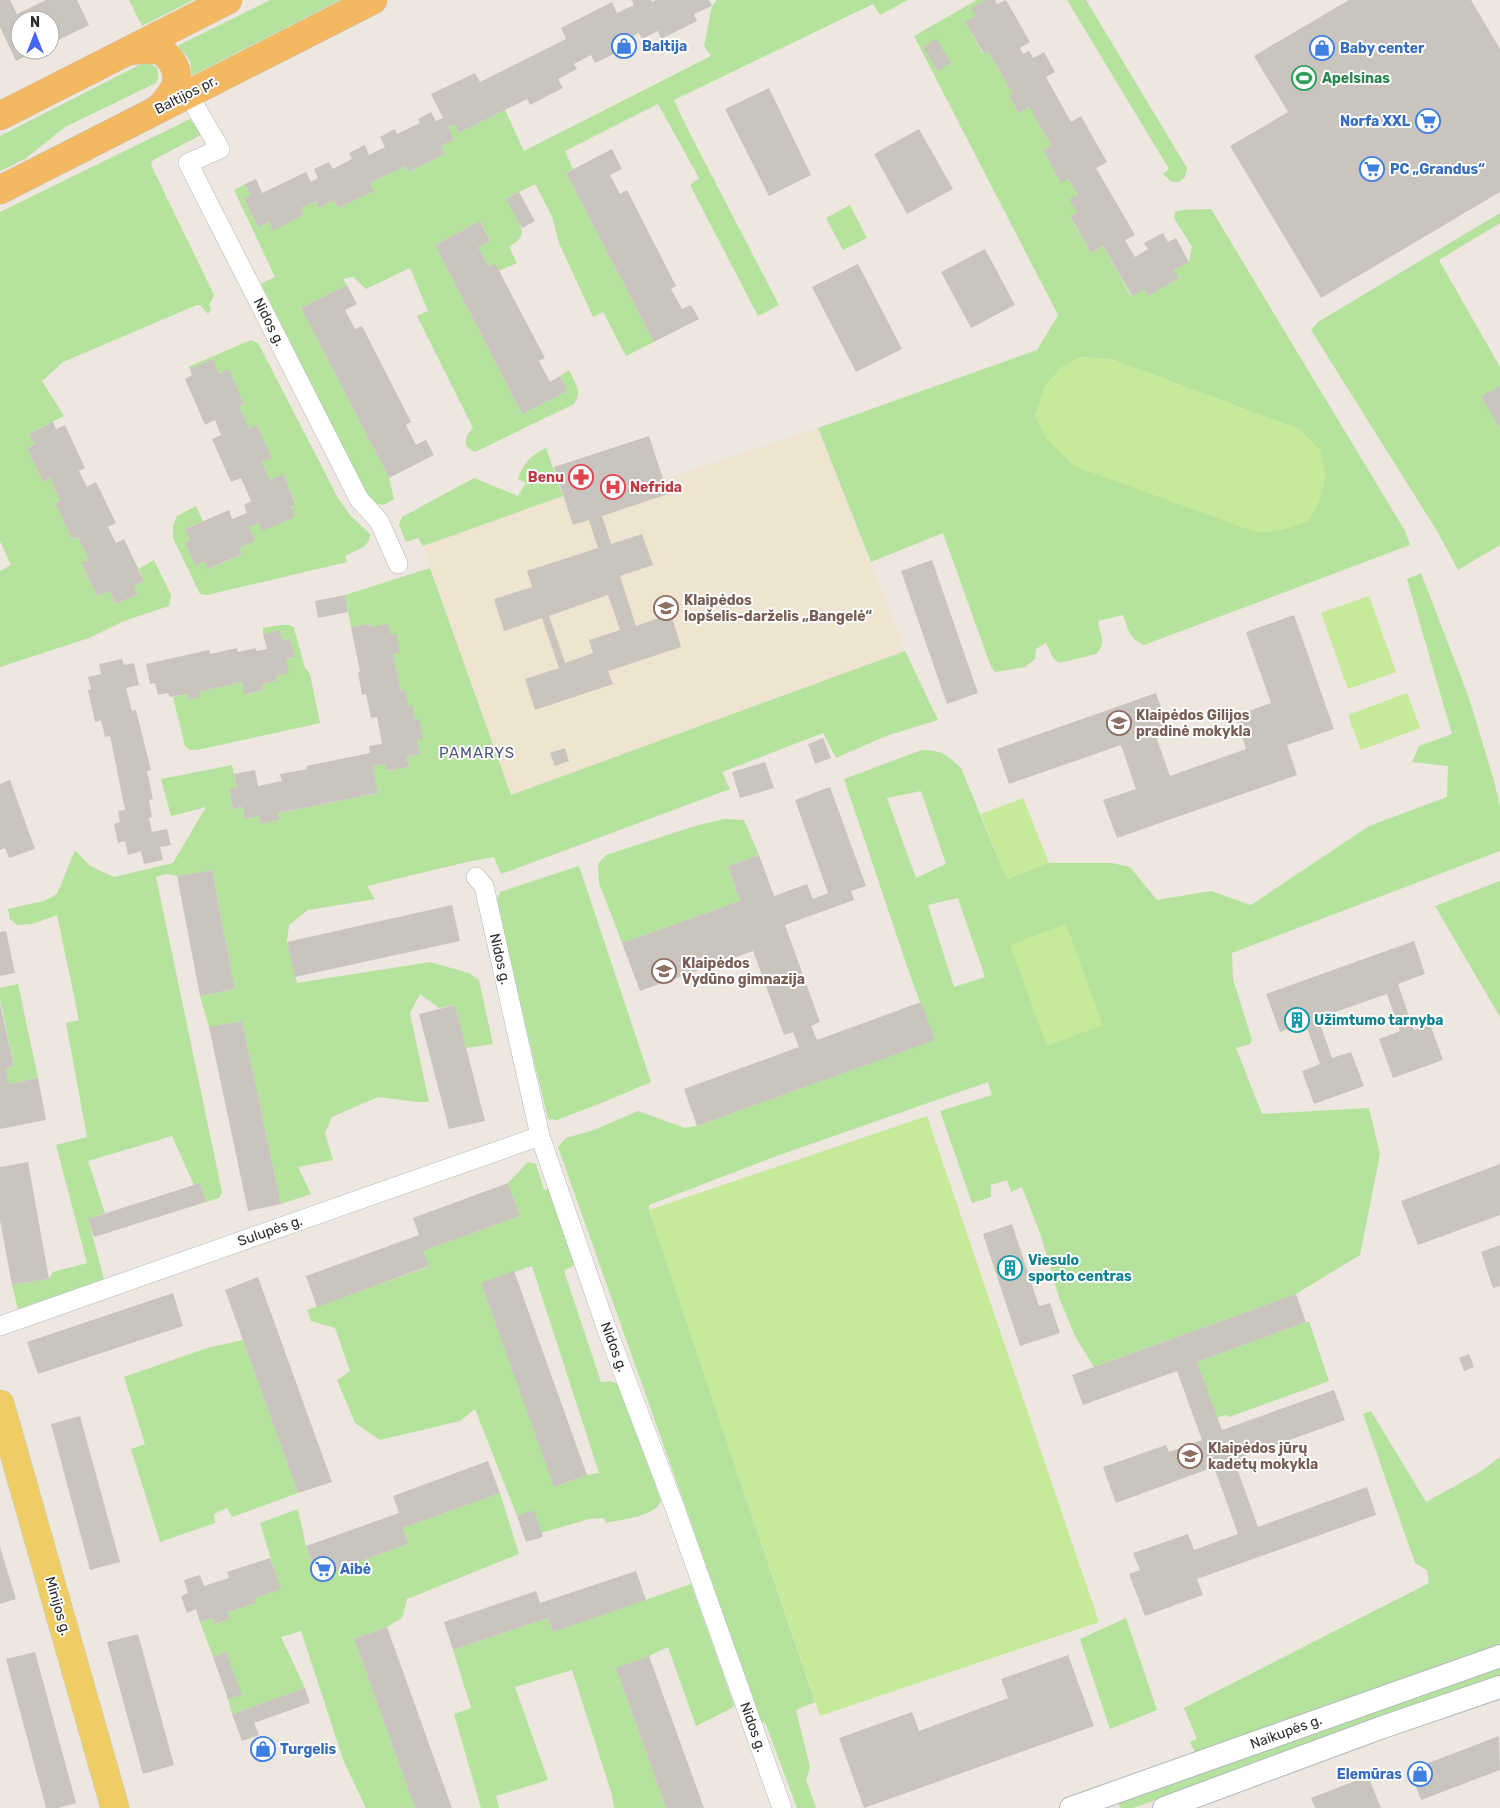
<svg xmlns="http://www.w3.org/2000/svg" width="1500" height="1808" font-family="Rubik,sans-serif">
<rect width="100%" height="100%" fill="#ede7df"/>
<path fill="#eee4d0" d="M818,428L905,651L511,795L423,546L563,496L668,494L663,480Z"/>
<path fill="#b5e29d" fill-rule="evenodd" d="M129,0H193L142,26Z
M270,0H340L193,75L191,74C192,63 189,55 179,49V45Z
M717,0H908L880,15L873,4L674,100L686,126L779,305L758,316L690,185L699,178L658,104L565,151L573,169L566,173L654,342L626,356L603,312L593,317L559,243L552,216L535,184L506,199C511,207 525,228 521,236C519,241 513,244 509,247L517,263L499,271L495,263L488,266L478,247L490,240L480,221L435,245L522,414L567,391L560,376L569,370C575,383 583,392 574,404L475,452C461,447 465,436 473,428L417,316L428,311L410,268L366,289L353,277L343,279L347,285L301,308L389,478L394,499L384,505L377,504L366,494L261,284L275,277L234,190L245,184L251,195L244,199L258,227L269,222L273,230L304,215L301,208L316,201L319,208L334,200L338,208L373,191L370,183L406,166L409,172L445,154L441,146L453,139L448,127L454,124L459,133L505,110L524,151L711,56L704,46L712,6Z
M977,0H986L972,9L976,16L966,23L983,54L988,51L1013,94L1010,97L1019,113L1029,107L1051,145L1043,150L1061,182L1069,179L1078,195L1070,199L1077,213L1070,217L1091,253L1103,246L1131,296L1144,289L1148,296L1179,278L1174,270L1189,262L1192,247L1174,218L1175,212L1181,210L1211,209L1405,531L1410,545L1144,645C1129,639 1128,628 1123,615L1098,621C1100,634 1107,644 1096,654L1059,663L1053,658L1046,643L1036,649L1035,659L1025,667L995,672L991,667L943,533L871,562L818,428L1037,350L1058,315L914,36ZM1081,357L1111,359L1301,430L1035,416L1045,387L1061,368Z
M1067,0H1086L1187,168L1185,177L1179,182H1172L1163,174L1169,169Z
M143,63H149L157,68L158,78L156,83L65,127L25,159L0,171V136Z
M190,119L201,135L153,160L151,165L214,295L209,305L211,309L208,314L200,305H197L63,362L42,381L64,416L29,434L35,444L27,448L43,482L50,478L60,501L55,503L72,539L78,537L89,560L81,564L97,596L109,591L116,604L138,594L134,586L144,581L139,569L154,560L171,595L169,606L124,621L89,638L0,667V571L11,565L0,541V212Z
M850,205L867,238L843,250L826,218Z
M1500,213V223L1439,260L1500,367V386L1482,397L1500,428V545L1458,570L1437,531L1311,330L1318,322Z
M251,340L258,343L338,498L350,515L370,534C370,548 356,550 345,556L347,562L207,595L200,594L173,538V526L177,516L196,506L203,521L185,529L190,540L185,543L195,565L205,561L209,569L242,554L239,548L255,541L249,527L259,523L262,531L296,504L283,474L270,480L262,462L271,458L257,425L249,428L239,406L244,404L229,369L219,374L213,359L190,369L188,367Z
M546,448L563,496L423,546L418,538L406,542L399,525L402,517L474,478L518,496L526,483L518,479C523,463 531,455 546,448Z
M430,568L511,795L905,651L938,720L886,736L836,758L823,733L722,772L730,789L501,874L494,857L467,862L367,886L375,899L308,910L289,925L287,942L297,983L430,962L469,973L479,980L493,1044L466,1048L455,1005L439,1008L420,994L410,1013L429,1102H417L378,1097L332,1117L325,1133L333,1160L298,1167L311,1194L281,1204L242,1021L209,1027L200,996L235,989L212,870L177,876L166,874L156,877L222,1192L219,1198L206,1202L200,1183L194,1185L172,1136L88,1161L105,1213L88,1219L104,1279L18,1309L12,1285L49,1279L53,1272L87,1263L56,1145L87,1137L66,1023L79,1020L57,915L32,924L17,925L10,919L8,909L44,901L57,894L75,850L90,866L114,877L173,863L206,807L171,816L161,779L232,765L237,787L229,789L233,809L243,807L245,819L259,816L261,824L280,820L278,813L378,793L373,766L385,764L387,771L409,767L407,757L420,754L417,740L419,719L415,720L413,706L409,707L406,690L401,691L393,654L399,653L391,635L371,627L370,624L351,627L345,595Z
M1421,573L1469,698L1494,781L1500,806V851L1232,953L1233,979L1252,1040L1250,1044L1236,1048L1262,1114L1369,1108L1380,1154L1360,1255L1296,1294L1094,1367L1076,1338L1060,1300L1040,1233L1022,1187L1011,1192L1007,1180L991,1185V1197L972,1203L940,1111L992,1095L988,1082L771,1158L649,1205V1210L815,1702L796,1710L810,1767L806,1780L816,1808H797L765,1722L759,1724L712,1582L558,1147L566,1138L594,1130L638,1111L685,1128L697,1126L934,1040L910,975L844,779L922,750C942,750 947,755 961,768L1007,879L1049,863H1112L1130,867L1157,900L1211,891L1251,905L1369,826L1447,797L1448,766L1412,762L1419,746L1452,734L1407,579ZM921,791L946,864L916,878L887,798ZM958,898L985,977L954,987L928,905Z
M281,625H290L294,628L305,668L310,674L320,723L197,750H190L185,746L173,697L187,694L188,699L199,692L242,682L245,695L263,690L262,684L277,681L276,676L286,659L294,657L290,639L282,640L280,630L263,634V628Z
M724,819L744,820L759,855L728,866L740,901L622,943L599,883L598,864L606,855L695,826Z
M579,866L651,1082L604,1102L557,1120L548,1119L496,902L500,892Z
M1500,881V1017L1435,906Z
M18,984L38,1078L9,1084L6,1068L14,1066L0,999V988Z
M528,1162L536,1164L544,1190L551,1188L575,1262L573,1266L564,1271L601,1382C612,1381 616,1380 622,1390L661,1501C654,1517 622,1519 606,1523L604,1518L589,1519L541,1533L534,1511L517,1516L475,1409L460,1421L380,1440L355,1423L337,1380L350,1371L335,1328L311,1321L307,1310L428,1267L423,1251L520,1216L508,1183ZM532,1266L599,1473L587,1475L555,1487L481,1283Z
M1309,1321L1329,1381L1229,1417L1225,1415L1217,1418L1197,1362Z
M243,1340L298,1493L232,1517L227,1508L214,1514L215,1523L160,1542L131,1449L145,1444L124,1377L207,1348Z
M1371,1411L1426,1502L1480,1472L1500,1457V1646L1196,1755L1190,1742L1197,1739L1184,1708L1429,1583L1427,1570L1415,1563L1363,1414Z
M500,1493L519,1554L407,1599L402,1618L387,1627L354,1639L415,1808H366L344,1762L301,1631L281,1637L305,1688L232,1714L228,1699L241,1694L226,1652L213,1657L200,1622L214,1618L216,1624L230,1619L228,1612L256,1603L255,1598L280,1589L260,1523L298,1509L306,1546L317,1577L408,1544L403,1528Z
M691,1584L734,1705L732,1708L696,1726L668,1647L649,1656L616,1668L666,1808H614L612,1795L572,1670L515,1687L548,1780L496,1796L499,1808H481L454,1714L471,1708L453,1650L548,1618L553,1632Z
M1126,1618L1157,1710L1110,1729L1080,1639Z
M1500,1666V1678L1133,1808H1120L1118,1802Z"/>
<path fill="#c7e99a" d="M1081,357L1111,359L1301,430L1320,450L1326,474L1320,500L1308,522L1283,530L1258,533L1074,466L1047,440L1035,416L1045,387L1061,368Z
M1369,596L1396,672L1348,689L1321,613Z
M1407,693L1420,728L1361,750L1348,715Z
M1023,798L1049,863L1007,879L981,814Z
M1066,924L1103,1025L1047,1046L1010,945Z
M927,1116L1099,1622L820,1716L649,1210Z"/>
<path fill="#c9c5be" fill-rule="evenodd" d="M0,0H10L17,14L46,0H77L89,25L50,44V20H20V50H38L16,61L0,27Z
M632,0H651L652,2L656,0H709L712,6L694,14L697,21L661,39L658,31L642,39L639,33L623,41L627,48L595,63L591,55L574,64L577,69L558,79L563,88L530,105L527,99L459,133L454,124L448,127L454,139L441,146L445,154L409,172L406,166L370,183L374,191L338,208L334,200L319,208L316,201L301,208L304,215L273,231L269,222L258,227L244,199L251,195L245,184L256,179L262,193L306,172L311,182L318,178L314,169L329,162L333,169L352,159L349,153L365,145L369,155L385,147L380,137L395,129L397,134L420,123L418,119L431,112L436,121L443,118L431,94L475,73L480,82L566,39L561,28L612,2L617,13L634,5Z
M986,0H995L997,4L1006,0L1030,42L1020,48L1023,54L1029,51L1033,58L1044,52L1055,72L1046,77L1071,122L1081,116L1107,162L1096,168L1135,235L1125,240L1135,257L1148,249L1144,243L1163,233L1168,242L1176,238L1189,262L1174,270L1179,278L1148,296L1144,289L1132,296L1103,246L1091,253L1070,216L1077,213L1069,199L1078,195L1069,179L1061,183L1043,150L1051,145L1029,107L1019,113L1009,96L1013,94L988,51L984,54L965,22L976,16L971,8Z
M1349,0H1471L1500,49V192L1321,298L1230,146L1288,112L1254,56Z
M936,39L951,63L938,71L923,47Z
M769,88L811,175L769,196L725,109Z
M919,129L953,189L907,214L874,154Z
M612,149L622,169L610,175L620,194L627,190L676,286L671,289L682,309L691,305L699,319L654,342L566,173Z
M519,192L535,221L522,228L506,199Z
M480,221L490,241L478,247L488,266L495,263L545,358L539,361L550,382L560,376L567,391L522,414L435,245Z
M985,249L1015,305L971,328L941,272Z
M858,264L902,349L856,372L812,287Z
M347,285L357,304L345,310L355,329L362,326L411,422L406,425L416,445L426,440L434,455L389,478L301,308Z
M213,359L219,374L229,369L244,404L239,406L249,428L257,425L272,458L262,462L270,480L283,474L296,505L291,507L295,517L262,531L259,523L249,527L255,541L239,548L242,554L208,569L205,561L195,565L185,543L190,540L185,529L229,510L232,519L247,513L244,505L251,501L241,478L231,482L212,439L221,435L215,420L205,425L185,379L192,375L190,369Z
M1500,386V428L1481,397Z
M53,422L56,429L65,425L85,468L79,471L87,487L96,482L116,523L108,527L116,543L124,539L144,581L134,586L138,594L116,604L109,591L97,596L81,563L89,560L78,537L72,539L55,503L60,501L50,478L43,482L27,448L35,444L29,434Z
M649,436L668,494L602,516L611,544L642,534L653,565L620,576L636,626L671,614L681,647L608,671L613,684L535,710L525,679L559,668L542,618L504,631L494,599L532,587L527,571L598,548L589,520L573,525L554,467ZM608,595L620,630L589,640L593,653L565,663L549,616Z
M932,560L978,693L947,704L901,571Z
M345,595L348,612L318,618L315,601Z
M1294,615L1334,729L1287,745L1297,775L1117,838L1103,800L1136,789L1121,745L1009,784L997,749L1156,693L1169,730L1155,734L1170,776L1246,749L1235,716L1271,703L1246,632Z
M370,624L371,627L388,624L391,635L396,634L400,653L393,654L401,691L406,690L409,707L413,706L415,720L419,719L423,739L417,740L420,754L407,757L409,767L386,771L385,764L373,766L378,793L278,813L280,820L261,824L259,816L245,819L243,807L233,809L229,789L237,787L234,774L255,770L258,786L282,781L280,774L307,769L306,766L370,753L369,746L382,744L377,717L371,718L366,694L362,695L358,672H360L351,627Z
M280,630L282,640L290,639L295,657L286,659L289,673L276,676L277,681L262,684L263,690L244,695L242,682L199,692L200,697L188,700L187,694L170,697L168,693L158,695L155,683L150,684L146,664L209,650L210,654L237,648L238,652L256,648V651L267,649L263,634Z
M122,659L124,665L134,663L139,685L126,688L132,711L136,710L151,770L147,771L153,799L149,800L152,817L149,818L152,832L167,829L171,845L160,847L163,860L144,864L141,851L128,855L125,841L118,843L114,824L120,822L118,811L125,810L110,736L105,737L101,720L95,722L88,690L91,689L88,677L101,674L99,664Z
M823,738L831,758L815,764L808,744Z
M565,748L569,761L555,766L550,753Z
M765,762L774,788L740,798L732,772Z
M10,780L35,849L9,858L5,848L0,850V784Z
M830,787L866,886L851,891L854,900L785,925L820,1022L811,1026L817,1040L921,1002L935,1040L697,1126L684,1089L799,1047L793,1032L784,1035L753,951L640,991L622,943L740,901L728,866L759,855L774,896L807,884L813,899L828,893L795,800Z
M212,870L235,989L200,996L177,876Z
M452,905L460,941L295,977L287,942Z
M6,931L15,973L0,976V932Z
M1414,941L1425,974L1398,984L1414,1030L1430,1024L1443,1060L1393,1078L1379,1039L1400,1031L1387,994L1318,1018L1332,1058L1351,1052L1364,1086L1314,1104L1302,1071L1320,1064L1305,1023L1280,1032L1266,994Z
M0,1003L14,1066L6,1068L9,1084L38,1078L46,1120L0,1129Z
M455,1005L485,1121L449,1129L419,1014Z
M242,1021L281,1204L248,1211L209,1027Z
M28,1162L49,1279L12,1285L0,1220V1167Z
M1500,1164V1215L1418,1245L1401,1201Z
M200,1183L206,1202L94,1237L88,1219Z
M508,1183L520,1216L423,1251L429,1266L317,1307L306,1276L419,1235L413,1218Z
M1012,1224L1039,1306L1050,1303L1060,1333L1020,1346L983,1234Z
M1500,1245V1286L1493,1288L1481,1252Z
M514,1271L587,1475L554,1487L481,1283Z
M258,1277L332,1482L298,1493L225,1290Z
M173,1293L183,1326L38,1374L27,1342Z
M1296,1294L1306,1322L1197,1362L1222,1430L1334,1390L1345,1420L1234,1460L1258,1527L1367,1487L1376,1515L1197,1579L1203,1595L1145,1616L1129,1574L1140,1570L1133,1553L1188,1534L1194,1550L1238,1534L1214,1467L1116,1503L1103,1467L1166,1445L1169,1452L1202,1440L1177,1371L1083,1405L1072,1375Z
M1469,1354L1474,1367L1464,1371L1459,1358Z
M80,1416L120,1562L90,1570L51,1424Z
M488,1461L500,1493L403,1528L408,1544L317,1577L306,1546L399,1513L393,1496Z
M534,1510L543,1537L526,1542L517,1516Z
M0,1547L16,1599L0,1604Z
M270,1558L281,1589L255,1598L256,1603L228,1612L230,1619L215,1624L214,1618L200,1622L196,1609L187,1613L181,1596L188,1593L184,1580L200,1575L204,1586L229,1578L227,1572Z
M636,1571L646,1600L553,1632L548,1618L453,1650L444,1622L536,1591L540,1603Z
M387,1627L452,1808H415L354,1639Z
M138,1634L174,1765L143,1774L107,1642Z
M35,1652L76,1803L58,1808H46L6,1659Z
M226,1652L242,1695L228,1699L213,1657Z
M1068,1655L1094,1726L864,1808L839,1738L912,1712L919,1731L1008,1698L1001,1679Z
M649,1656L704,1808H666L616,1668Z
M305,1688L310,1703L254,1723L259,1735L242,1741L232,1714Z
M1499,1736L1500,1770L1421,1800L1410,1770Z
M1368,1776L1381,1808H1315L1311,1798Z"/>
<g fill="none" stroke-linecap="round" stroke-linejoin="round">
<defs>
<path id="minor" d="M188,94L220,149L188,163L359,499L379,521L398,564
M476,877L484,886L540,1136L606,1327L676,1511L782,1808
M0,1326L540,1136"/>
<path id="tertiary" d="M1071,1808L1500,1656
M1164,1808L1380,1728L1500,1687"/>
<path id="primary" d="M0,1404L115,1808"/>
<path id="trunk" d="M130,51C138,50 148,49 157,50C164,52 168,56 172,62C184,81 171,96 158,109
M0,116L228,0
M0,190L373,0"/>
</defs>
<use href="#minor" stroke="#b2b5bf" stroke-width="20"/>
<use href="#tertiary" stroke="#b2b5bf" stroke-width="24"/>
<use href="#primary" stroke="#c8c8c8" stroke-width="29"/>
<use href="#trunk" stroke="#c8c8c8" stroke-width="29"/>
<use href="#minor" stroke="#fff" stroke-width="19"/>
<use href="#tertiary" stroke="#fff" stroke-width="22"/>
<use href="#primary" stroke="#eece64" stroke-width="28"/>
<use href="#trunk" stroke="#f4b860" stroke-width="28"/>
</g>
<defs>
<symbol id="shop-ring" viewBox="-11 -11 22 22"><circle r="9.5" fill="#fff" stroke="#3f7fe0" stroke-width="1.5"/><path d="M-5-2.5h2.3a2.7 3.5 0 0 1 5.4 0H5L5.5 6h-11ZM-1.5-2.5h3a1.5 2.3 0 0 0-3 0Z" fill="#3f7fe0"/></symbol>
<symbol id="stadium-ring" viewBox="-11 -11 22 22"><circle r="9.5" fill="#fff" stroke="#2e9e5b" stroke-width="1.5"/><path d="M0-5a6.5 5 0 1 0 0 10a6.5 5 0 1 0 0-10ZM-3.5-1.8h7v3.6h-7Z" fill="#2e9e5b"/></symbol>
<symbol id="supermarket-ring" viewBox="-11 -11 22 22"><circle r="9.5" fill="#fff" stroke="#3f7fe0" stroke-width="1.5"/><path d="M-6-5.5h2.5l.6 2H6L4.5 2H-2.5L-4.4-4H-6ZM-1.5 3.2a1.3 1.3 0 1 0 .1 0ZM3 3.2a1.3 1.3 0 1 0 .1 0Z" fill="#3f7fe0"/></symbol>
<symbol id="pharmacy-ring" viewBox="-11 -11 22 22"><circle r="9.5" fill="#fff" stroke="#e0444e" stroke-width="1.5"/><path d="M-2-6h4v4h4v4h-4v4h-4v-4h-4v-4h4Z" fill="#e0444e"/></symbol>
<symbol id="hospital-ring" viewBox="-11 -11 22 22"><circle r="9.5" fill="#fff" stroke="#e0444e" stroke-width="1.5"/><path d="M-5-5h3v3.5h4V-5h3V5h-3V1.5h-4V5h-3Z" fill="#e0444e"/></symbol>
<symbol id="school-ring" viewBox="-11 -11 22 22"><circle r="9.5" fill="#fff" stroke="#8d6e63" stroke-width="1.5"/><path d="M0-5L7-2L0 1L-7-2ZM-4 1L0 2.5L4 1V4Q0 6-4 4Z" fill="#8d6e63"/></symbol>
<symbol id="building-ring" viewBox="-11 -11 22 22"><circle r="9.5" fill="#fff" stroke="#0f9aa8" stroke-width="1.5"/><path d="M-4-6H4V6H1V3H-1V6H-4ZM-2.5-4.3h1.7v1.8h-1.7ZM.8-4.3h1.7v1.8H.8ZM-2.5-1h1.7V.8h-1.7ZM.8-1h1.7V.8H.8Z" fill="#0f9aa8"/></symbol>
</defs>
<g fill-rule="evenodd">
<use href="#shop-ring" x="610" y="32" width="28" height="28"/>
<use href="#shop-ring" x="1308" y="34" width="28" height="28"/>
<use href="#stadium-ring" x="1290" y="64" width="28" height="28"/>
<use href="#supermarket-ring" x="1414" y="107" width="28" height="28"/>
<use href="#supermarket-ring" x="1358" y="155" width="28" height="28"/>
<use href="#pharmacy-ring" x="567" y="463" width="28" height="28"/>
<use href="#hospital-ring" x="599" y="473" width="28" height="28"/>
<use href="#school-ring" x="652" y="594" width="28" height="28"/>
<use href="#school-ring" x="1105" y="709" width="28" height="28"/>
<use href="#school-ring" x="650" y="957" width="28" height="28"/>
<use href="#building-ring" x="1283" y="1006" width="28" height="28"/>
<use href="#building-ring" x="996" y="1254" width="28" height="28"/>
<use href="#school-ring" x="1176" y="1442" width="28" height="28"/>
<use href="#supermarket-ring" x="309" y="1555" width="28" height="28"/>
<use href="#shop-ring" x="249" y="1735" width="28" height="28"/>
<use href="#shop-ring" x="1406" y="1760" width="28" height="28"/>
</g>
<g text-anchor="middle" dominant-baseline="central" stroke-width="4" stroke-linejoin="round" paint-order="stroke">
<g font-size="14" font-weight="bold" fill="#366cbe" stroke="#fff" text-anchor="start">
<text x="642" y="46">Baltija</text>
<text x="1340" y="48">Baby center</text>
<text x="1410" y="121" text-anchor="end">Norfa XXL</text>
<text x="1390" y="169">PC „Grandus“</text>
<text x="340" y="1569">Aibė</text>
<text x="280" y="1749">Turgelis</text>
<text x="1402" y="1774" text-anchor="end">Elemūras</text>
</g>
<g font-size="14" font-weight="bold" fill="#27864d" stroke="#fff" text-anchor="start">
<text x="1322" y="78">Apelsinas</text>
</g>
<g font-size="14" fill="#2c2c2c" stroke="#fff">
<text transform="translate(186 95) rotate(-27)">Baltijos pr.</text>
<text transform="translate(269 322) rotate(63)">Nidos g.</text>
<text transform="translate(500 959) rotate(77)">Nidos g.</text>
<text transform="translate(270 1231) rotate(-19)">Sulupės g.</text>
<text transform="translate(614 1347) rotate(69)">Nidos g.</text>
<text transform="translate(58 1606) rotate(74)">Minijos g.</text>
<text transform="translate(753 1727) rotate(70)">Nidos g.</text>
<text transform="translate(1286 1732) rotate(-20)">Naikupės g.</text>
</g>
<g font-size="14" font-weight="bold" fill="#be3a42" stroke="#fff" text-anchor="end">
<text x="564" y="477">Benu</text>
<text x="630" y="487" text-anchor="start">Nefrida</text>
</g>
<g font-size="14" font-weight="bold" fill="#785e54" stroke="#fff" text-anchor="start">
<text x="684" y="600">Klaipėdos<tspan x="684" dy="16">lopšelis-darželis „Bangelė“</tspan></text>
<text x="1136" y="715">Klaipėdos Gilijos<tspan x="1136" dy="16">pradinė mokykla</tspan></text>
<text x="682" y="963">Klaipėdos<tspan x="682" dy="16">Vydūno gimnazija</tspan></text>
<text x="1208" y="1448">Klaipėdos jūrų<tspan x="1208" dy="16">kadetų mokykla</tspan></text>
</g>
<g font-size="14" font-weight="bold" fill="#0d838f" stroke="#fff" text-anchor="start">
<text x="1314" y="1020">Užimtumo tarnyba</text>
<text x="1028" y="1260">Viesulo<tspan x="1028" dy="16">sporto centras</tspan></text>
</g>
<g font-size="15" letter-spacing="1" fill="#4d567d" stroke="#fff">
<text x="477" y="753">PAMARYS</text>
</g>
</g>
<g transform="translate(35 35)"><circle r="24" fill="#ffffff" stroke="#ababab"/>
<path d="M0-4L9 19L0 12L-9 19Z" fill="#4465f6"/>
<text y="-8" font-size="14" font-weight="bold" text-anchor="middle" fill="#2c2c2c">N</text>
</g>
</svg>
